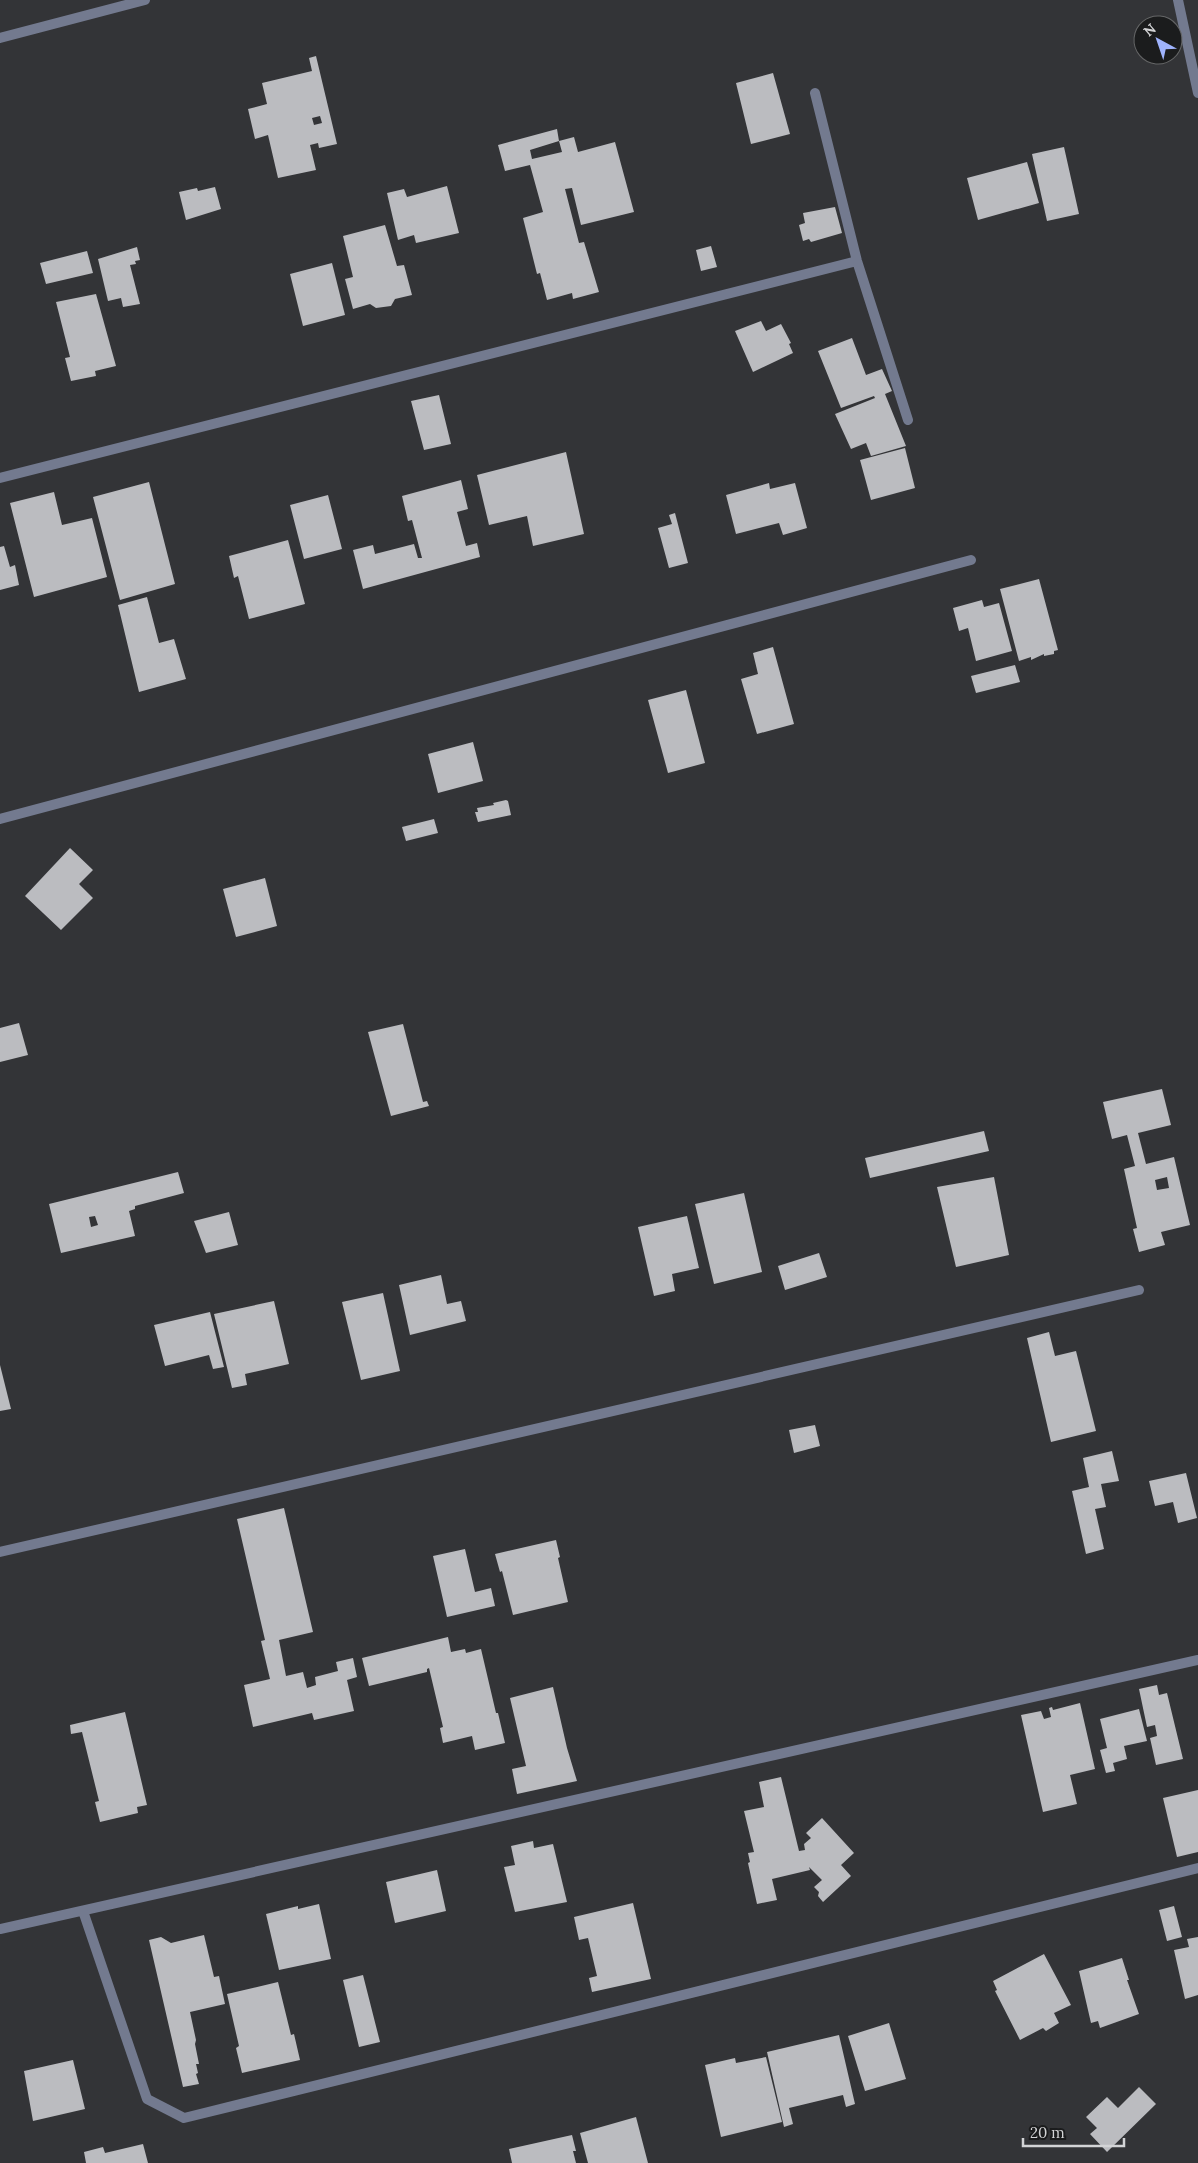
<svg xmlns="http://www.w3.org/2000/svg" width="1198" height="2163" font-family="Lora,serif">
<rect width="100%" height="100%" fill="#333437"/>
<path fill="#bbbcc0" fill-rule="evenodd" d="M316,56L337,144L319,148L318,143L310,145L316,170L278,178L268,135L255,139L248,109L267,104L262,83L312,71L309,58ZM320,116L322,123L314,125L312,118Z
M773,73L790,134L751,144L736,83Z
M557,129L559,141L530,150L532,159L562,152L559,141L574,137L578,152L615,142L634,212L581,225L572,188L565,189L579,243L584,242L599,292L573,299L572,293L547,300L540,273L537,274L523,218L543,212L530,165L505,171L498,145Z
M1064,147L1079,214L1047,221L1032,154Z
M1027,162L1039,203L978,220L967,178Z
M447,186L459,233L416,243L414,235L398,240L387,193L404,189L407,197Z
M215,187L221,209L186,220L179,192L197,188L198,191Z
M835,207L842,233L811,242L809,239L803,241L799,225L805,223L803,213Z
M385,225L397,266L404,265L412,295L395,299L391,306L376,308L370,304L353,309L345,279L353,277L343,236Z
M711,246L717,267L701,271L696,250Z
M137,247L140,260L135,261L136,264L130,265L140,304L123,307L121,298L108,301L98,259Z
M87,251L93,273L46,284L40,263Z
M332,263L345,315L303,326L290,274Z
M96,294L116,366L95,371L96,376L71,381L65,358L70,357L56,302Z
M761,321L766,331L781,324L791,343L789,344L793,353L753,372L735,331Z
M852,338L866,375L882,369L892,391L885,394L906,446L871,456L866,443L851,449L835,414L875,398L874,396L841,408L818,351Z
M439,395L451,444L424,450L411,401Z
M905,448L915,488L871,500L860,460Z
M566,452L584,534L533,546L527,516L489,525L477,475Z
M461,480L468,509L457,512L466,546L477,543L480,557L363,589L353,550L373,545L375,554L414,544L418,558H422L412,520L408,521L402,496Z
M149,482L175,584L120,600L93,497Z
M769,483L770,489L795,483L807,528L783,535L779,523L736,534L726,495Z
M54,492L62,525L92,518L107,577L34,597L10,503Z
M328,495L342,549L304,559L290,505Z
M675,513L688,563L669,568L658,528L672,524L669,515Z
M288,540L305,604L249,619L238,576L234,578L229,556Z
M4,546L10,567L15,565L19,585L0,590V547Z
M1039,579L1058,650L1054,651V654L1044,656V654L1031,660V657L1019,661L1000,589Z
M147,597L159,643L174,639L186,679L139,692L118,605Z
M982,600L984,607L999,603L1012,651L976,661L968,628L959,631L953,608Z
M773,647L794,724L757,734L741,679L758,674L753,653Z
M1015,665L1020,682L976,693L971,676Z
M686,690L705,763L668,773L648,700Z
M473,742L483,781L438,793L428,754Z
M506,800L508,801L511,815L478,822L475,812H478L477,808L494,805L493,803Z
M434,819L438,833L406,841L402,827Z
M70,848L93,870L79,884L93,898L61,930L25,896Z
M265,878L277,926L236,937L223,889Z
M19,1023L28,1055L0,1062V1028Z
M403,1024L423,1102L427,1101L429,1106L391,1116L368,1032Z
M1162,1089L1171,1125L1138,1133L1146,1164L1174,1157L1190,1225L1161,1232L1165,1245L1139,1252L1133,1229L1137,1228L1124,1169L1135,1166L1127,1135L1112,1139L1103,1102ZM1167,1177L1169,1188L1157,1190L1155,1180Z
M984,1131L989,1151L870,1178L865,1158Z
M178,1172L184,1193L135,1206V1209L129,1211L135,1236L61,1253L49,1204ZM95,1216L98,1225L91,1227L89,1217Z
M994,1177L1009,1255L956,1267L937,1187Z
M744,1193L762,1272L714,1284L695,1204Z
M229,1212L238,1245L206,1253L194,1221Z
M687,1216L699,1268L672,1274L675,1291L654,1296L638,1227Z
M819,1253L827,1277L785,1290L778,1266Z
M441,1275L447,1304L461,1301L466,1321L410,1335L399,1285Z
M383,1293L400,1371L361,1380L342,1302Z
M274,1301L289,1364L245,1374L247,1385L232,1388L214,1314Z
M210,1312L224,1367L213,1369L209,1355L165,1366L154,1325Z
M1049,1332L1055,1356L1076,1351L1096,1431L1051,1442L1027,1338Z
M0,1365L11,1409L0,1411Z
M815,1425L820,1446L794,1453L789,1430Z
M1112,1451L1119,1481L1101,1484L1106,1507L1095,1509L1104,1549L1086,1554L1072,1491L1089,1487L1083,1458Z
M1186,1473L1197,1518L1178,1523L1173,1502L1155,1506L1149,1481Z
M284,1508L313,1632L279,1640L286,1676L303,1672L307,1688L316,1685L315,1677L338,1671L336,1662L353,1658L357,1677L347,1680L354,1711L314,1720L312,1713L253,1727L244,1685L270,1679L261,1641L265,1640L237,1519Z
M556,1540L560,1557L558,1558L568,1602L513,1615L502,1571L500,1572L495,1554Z
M465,1549L475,1592L491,1588L495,1606L447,1617L433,1556Z
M448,1637L451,1652L465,1649L466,1653L481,1649L496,1713H498L505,1743L475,1750L472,1736L443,1743L440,1728L443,1727L429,1668L427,1669V1672L369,1686L362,1658Z
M1157,1685L1159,1695L1167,1693L1183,1759L1156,1765L1150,1738L1157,1736L1155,1725L1147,1727L1139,1689Z
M553,1687L567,1748L577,1781L517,1794L512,1769L526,1766L510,1698Z
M1080,1703L1095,1769L1070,1775L1077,1804L1043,1812L1021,1715L1041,1711L1044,1719L1051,1717L1049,1708L1052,1707L1053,1710Z
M1139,1709L1147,1741L1124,1746L1127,1759L1113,1763L1115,1771L1106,1773L1100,1750L1107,1748L1100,1719Z
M125,1712L147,1805L137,1807L138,1813L100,1822L95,1802L99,1801L82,1732L71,1734L70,1725Z
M781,1777L799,1851L805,1850L804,1844L811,1838L806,1833L822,1818L854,1853L841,1865L851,1876L823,1902L818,1896L819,1892L814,1887L822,1880L809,1867L810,1870L772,1879L777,1900L757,1904L748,1863L750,1862L748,1853L754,1852L744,1811L764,1807L759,1782Z
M1198,1790V1852L1177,1857L1163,1798Z
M533,1841L534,1848L553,1844L567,1902L515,1912L504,1867L515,1865L511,1846Z
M437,1870L446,1911L395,1923L386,1882Z
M633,1903L651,1979L592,1992L589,1978L597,1976L588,1938L579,1940L574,1917Z
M319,1904L331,1959L279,1970L266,1914L298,1906V1909Z
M1174,1906L1182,1937L1167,1941L1159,1910Z
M204,1935L214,1977L219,1976L225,2004L190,2012L196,2040L195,2044L199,2064H196L198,2073L196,2074L199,2084L183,2087L149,1940L161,1937L171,1943Z
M1198,1937V1995L1185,1999L1174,1950L1189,1947L1187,1939Z
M1044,1954L1071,2005L1054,2013L1059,2023L1046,2031L1043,2028L1020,2040L995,1991L997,1990L993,1981Z
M1122,1958L1129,1980H1127L1139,2014L1100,2028L1098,2021L1091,2023L1079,1971Z
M363,1975L380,2042L359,2047L343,1980Z
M278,1982L291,2035L294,2034L300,2060L242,2073L236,2048L239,2046L227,1994Z
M889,2023L906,2079L865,2091L848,2036Z
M839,2035L855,2104L846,2107L843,2095L789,2108L793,2124L784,2127L767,2052Z
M766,2057L782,2122L721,2137L705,2065L735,2058L736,2063Z
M73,2060L85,2109L33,2121L24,2071Z
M1139,2087L1156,2104L1107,2152L1090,2134L1097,2128L1086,2117L1107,2097L1118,2108Z
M636,2117L648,2163H588L580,2133Z
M572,2135L576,2151H573L576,2163H512L509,2149Z
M143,2144L148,2163H86L84,2152L103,2147L105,2153Z"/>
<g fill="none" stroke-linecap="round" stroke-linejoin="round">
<path stroke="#737a8f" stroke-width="10" d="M1178,0L1198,93
M0,38L145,0
M815,93L857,261L908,420
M0,478L857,261
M0,819L971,560
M0,1552L1139,1290
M83,1911L147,2099L184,2118L1198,1868
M0,1929L1198,1660"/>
</g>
<g transform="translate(1158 40) rotate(320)"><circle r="24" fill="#1b1c1d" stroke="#656667"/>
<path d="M0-4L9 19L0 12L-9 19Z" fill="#9fb3fd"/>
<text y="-8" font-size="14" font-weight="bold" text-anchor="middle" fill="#d3d4d6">N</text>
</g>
<path d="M1023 2138v8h101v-8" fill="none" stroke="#d3d4d6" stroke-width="2.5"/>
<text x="1030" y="2138" font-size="15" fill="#d3d4d6" stroke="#1b1c1d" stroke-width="4" paint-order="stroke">20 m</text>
</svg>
